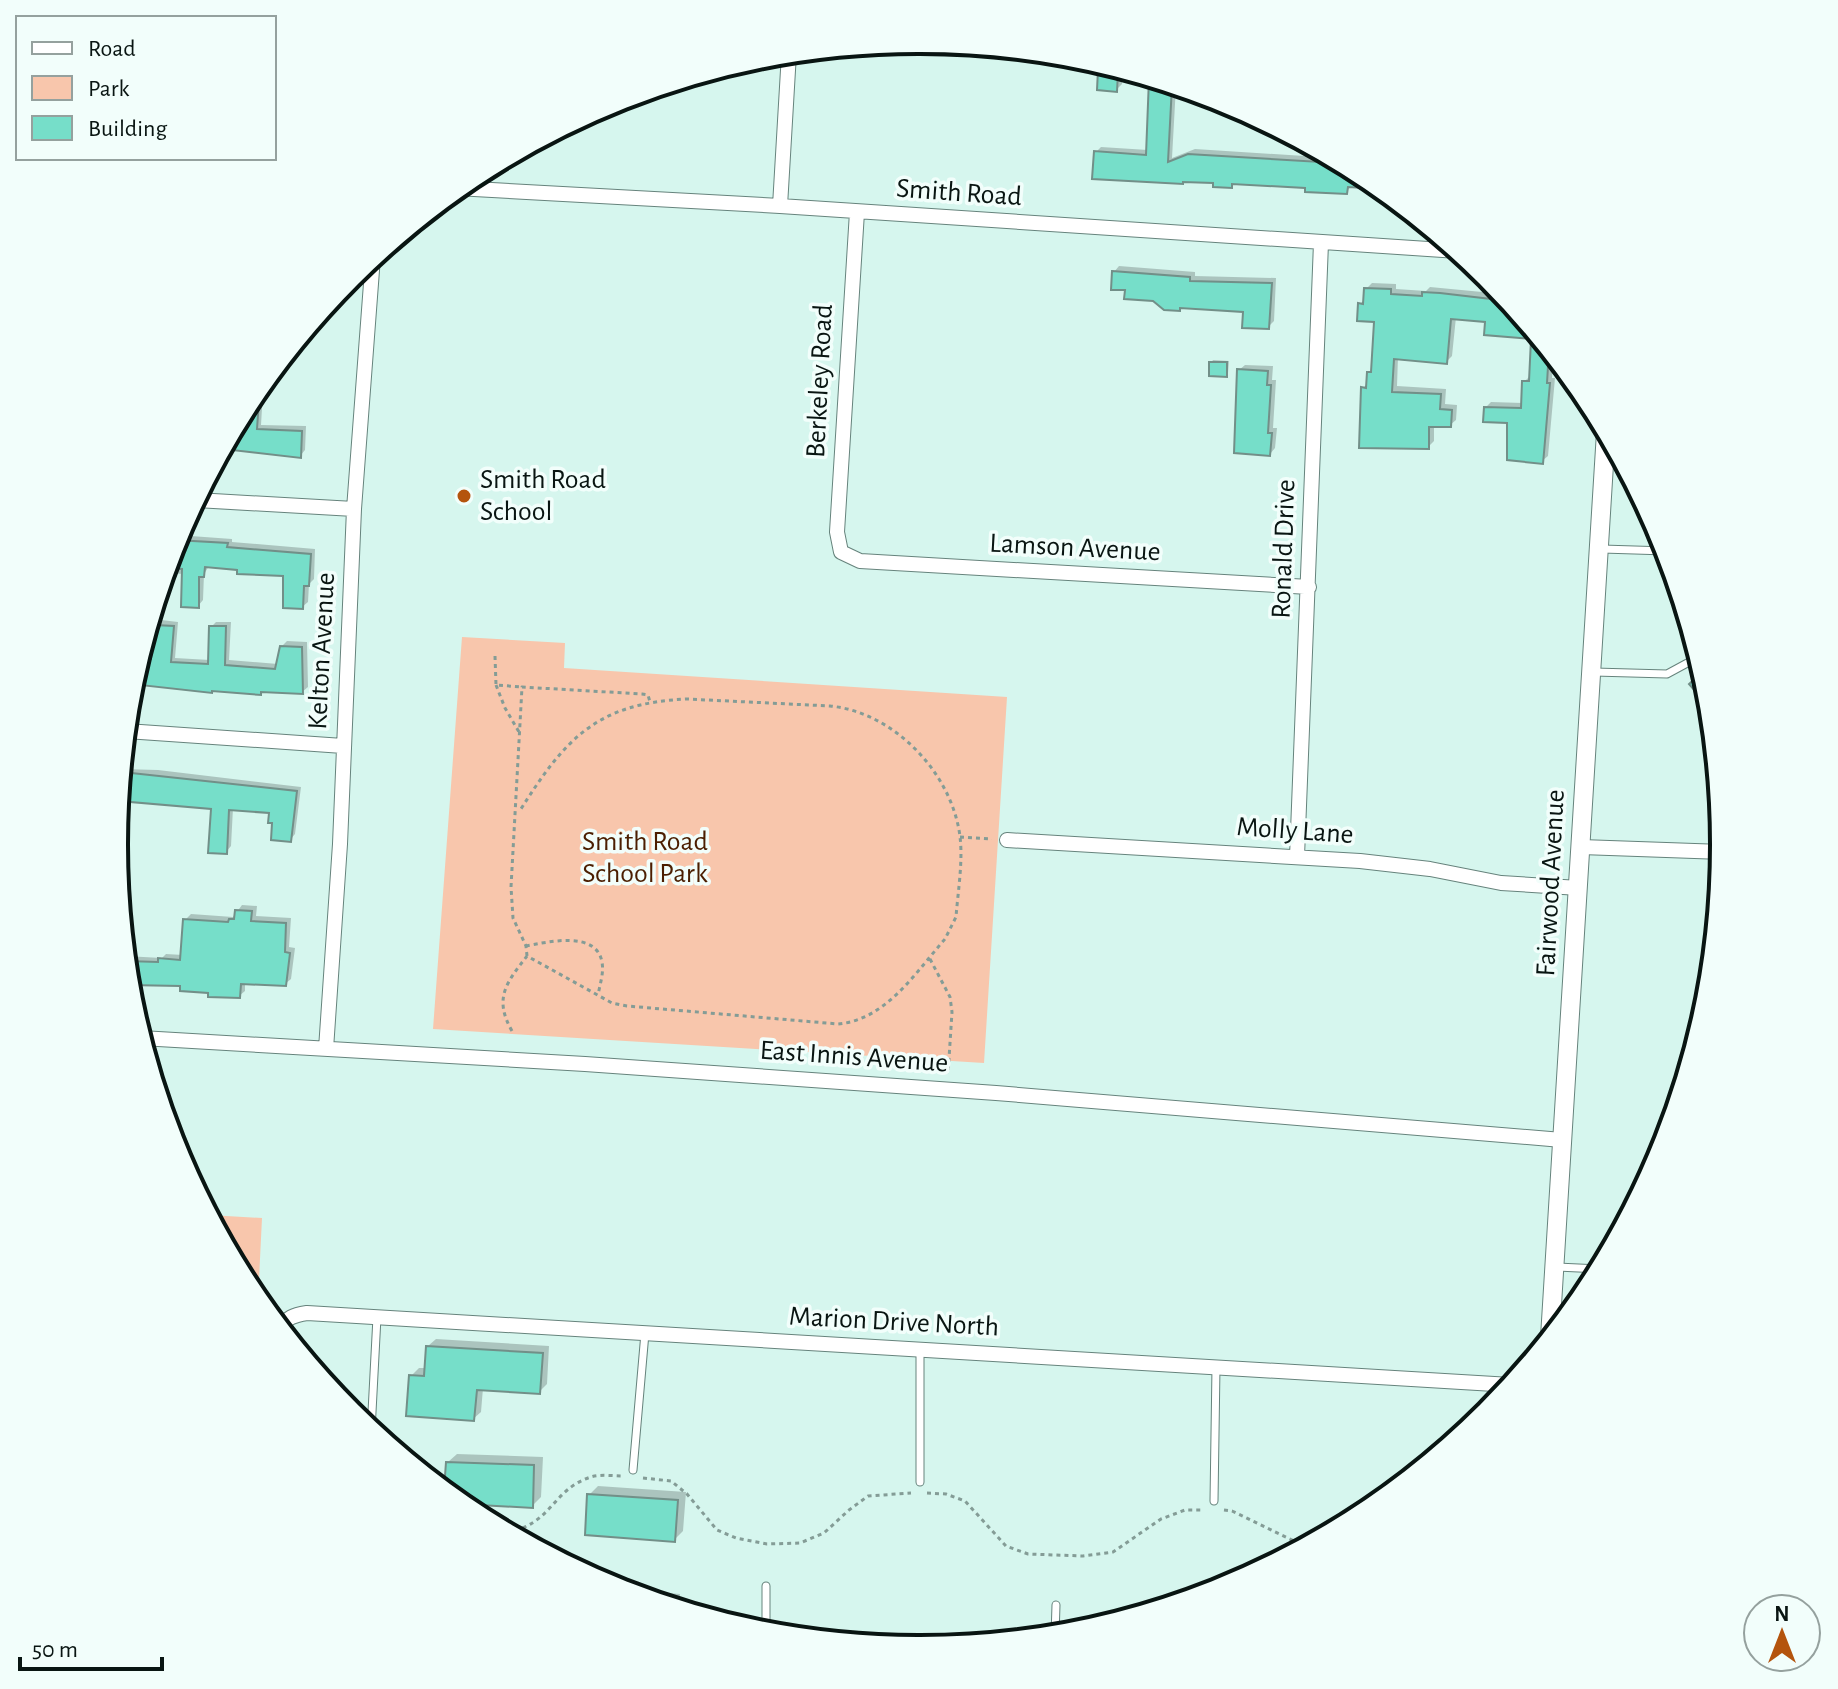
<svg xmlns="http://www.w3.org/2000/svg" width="1838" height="1689" font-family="'Alegreya Sans',sans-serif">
<rect width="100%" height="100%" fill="#d6f6ee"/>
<path fill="#f8c6ac" d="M462,637L565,643L564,668L1007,697L984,1063L433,1029Z
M209,1215L262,1218L258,1300L250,1291Z"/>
<path fill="#0003" d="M1101,63L1123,70L1122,84L1116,90L1099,89Z
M1151,78L1176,86L1172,158L1195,149L1320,157L1321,151L1366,176L1385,191H1380V187L1352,185L1346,191L1307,186L1235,182L1231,186L1096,152L1101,147L1148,150Z
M1119,266L1195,272V276L1276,278L1274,321L1268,327L1245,310L1182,306L1179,309L1127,288L1114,272Z
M1372,283L1396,284V289L1426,291L1430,287L1503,294L1553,355L1552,378H1555L1548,456L1542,461L1509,421L1486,407L1491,402L1523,403L1524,382L1531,375L1534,337L1487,320L1456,317L1452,356L1446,362L1398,357L1397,386L1446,389L1445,404L1457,405L1456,420L1450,425H1434V441L1428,447L1363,388L1368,383L1369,373L1374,368L1376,320L1360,304L1365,299L1366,289Z
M1213,360L1229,361L1228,373L1226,375L1211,363Z
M1245,365L1273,366L1272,380H1276L1273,428H1277L1275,448L1270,454L1239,370Z
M255,392H263L261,425L306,426L305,450L300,456L223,448Z
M177,535L232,539V542L315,549L314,579L309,584L308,602L302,607L285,574L209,566L204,574L203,600L198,606L184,574L165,573Z
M161,620L178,622L175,658L210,660L211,627L216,622H231L229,660L278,664L281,647L287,641L307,642L308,687L302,692L131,683L140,653L154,654L156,626Z
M122,769L158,770L301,787L295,834L290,840L271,811L233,808L231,846L226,852L213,807L131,800L128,838L123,843H115Z
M242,905L257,906L256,916L291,918L289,947L295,948L291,979L285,984L245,982V991L239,996L182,984L128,985L125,956L162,958L166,954L183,955L185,920L191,914L233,917Z
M123,927H128L125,952Z
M1713,950L1708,1002L1701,1024L1703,960Z
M1684,1082L1670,1127L1672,1093Z
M436,1339L549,1346L547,1384L539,1392L483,1388L481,1412L473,1419L411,1376L419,1368H427L428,1346Z
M457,1454L543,1457L541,1497L532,1506L458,1502L446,1492L448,1462Z
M598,1486L686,1492L683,1531L674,1540L589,1495Z
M612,1588L680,1594L679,1608Z"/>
<path fill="#76dec9" stroke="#728f88" stroke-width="2" d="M1098,69L1118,71L1117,92L1097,90Z
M1149,78L1172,85L1168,162L1188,154L1320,162V157H1332L1366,176L1383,189L1348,187L1347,194L1305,192V188L1232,184V188L1213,187V183L1183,182V184L1092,179L1094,151L1146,155Z
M1112,271L1190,277V281L1272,283L1269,329L1242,328L1243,312L1180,308V311L1164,310L1153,301L1124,299L1125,290H1111Z
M1364,288L1391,289V294L1422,296V292L1440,293L1508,301L1549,350L1547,383H1550L1543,464L1507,460V423L1483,422L1484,407L1521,408L1522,381H1529L1531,339L1484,335L1485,322L1451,319L1447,364L1394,359L1392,392L1441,394L1440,409L1452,410L1451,427H1429V449L1359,448L1361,387L1366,388L1367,372H1371L1374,322L1357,321L1358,303L1363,304Z
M1209,362H1227V377L1209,376Z
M1237,369L1268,371L1267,385H1271L1268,433H1272L1270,456L1234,453Z
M260,386L257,429L302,431L301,458L223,449L250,397Z
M175,540L228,543L227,547L311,554L309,586H304L303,609L283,608V576L237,574V570L205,567L204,577H199V608L181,607L182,569L166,568Z
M154,625L174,626L171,662L208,664L209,626H226L225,665L275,669L280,646L302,647L303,694L261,692V695L212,691V693L131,684L139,658L151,659Z
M1703,671L1708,688L1710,708L1689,684Z
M122,772L297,791L291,842L271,840L272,823H268L269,813L229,810L227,854L208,853L211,809L119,801Z
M235,910L252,911L251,921L286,923L285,952L290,953L286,986L241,984L240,998L208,997V993L180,991V986L128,985L126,961L158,962V958L180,960L183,919L228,922L229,919H234Z
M426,1346L543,1353L540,1394L477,1390L474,1421L406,1416L409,1375L424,1376Z
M446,1462L534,1465L533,1508L461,1504L444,1490Z
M587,1494L678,1500L675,1542L585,1535Z"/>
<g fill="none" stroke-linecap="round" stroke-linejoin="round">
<defs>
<path id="service" d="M1602,549L1667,551
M1594,672L1667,674L1691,661L1692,635
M1557,1267L1600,1269
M920,1350V1482
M371,1431L377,1317
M633,1470L645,1333
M1214,1501L1216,1367
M766,1634V1586
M1055,1636L1056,1605"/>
<path id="minor" d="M456,188L780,206L1458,251
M780,206L789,53
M857,212L837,532L841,552L860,561L1309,587
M196,500L354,509
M126,731L343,746
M1007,840L1360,861L1430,869L1501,883L1579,888
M1581,847L1723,852
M1297,857L1321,243
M141,1038L585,1064L996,1093L1562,1140
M326,1049L340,844L354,509L373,257
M281,1330C285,1317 295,1315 307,1313L1511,1385"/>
<path id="tertiary" d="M1550,1337L1606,432"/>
</defs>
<use href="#service" stroke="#66837c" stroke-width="9"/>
<use href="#minor" stroke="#66837c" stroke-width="16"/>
<use href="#tertiary" stroke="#66837c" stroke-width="20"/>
<path stroke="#849c96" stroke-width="3" stroke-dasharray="4 4" stroke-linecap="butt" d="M495,656L496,685L522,687
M496,685L505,708L519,732
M960,837L992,839
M526,946C548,942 596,930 602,962C604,973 600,984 598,995
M527,956L526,946L513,918L511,887L522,687L642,694L648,695L650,702
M930,959L950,997L952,1012L948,1074
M512,1031C493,998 507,982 527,956L612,1003L627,1006L838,1024C886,1020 916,972 945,939L956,917C958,890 964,857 959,830C948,769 892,712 830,706L687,699C596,703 565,739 519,812
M643,1478L671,1481L687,1494L717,1530L736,1538L767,1544L800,1543L824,1533L849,1510L868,1496L911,1493
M927,1493L946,1494L965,1501L1006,1546L1028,1554L1083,1556L1113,1552L1161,1519L1185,1510H1204
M1224,1510L1232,1511L1304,1546
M507,1532C552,1525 552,1489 591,1477C600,1474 613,1476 623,1476"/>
<use href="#service" stroke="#fff" stroke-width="7"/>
<use href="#minor" stroke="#fff" stroke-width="14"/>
<use href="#tertiary" stroke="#fff" stroke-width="18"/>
</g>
<circle fill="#b4540d" stroke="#f2fefb" stroke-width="3" cx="464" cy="496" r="8"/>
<g text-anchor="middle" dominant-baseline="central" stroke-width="7" stroke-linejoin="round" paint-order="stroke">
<g font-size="28" fill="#091512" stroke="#f2fefb">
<text transform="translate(959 193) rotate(4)">Smith Road</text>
<text transform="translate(820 381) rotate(-87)">Berkeley Road</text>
<text transform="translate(1075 548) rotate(3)">Lamson Avenue</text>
<text transform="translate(1284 549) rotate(-88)">Ronald Drive</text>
<text transform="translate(322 651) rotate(-87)">Kelton Avenue</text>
<text transform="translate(1295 831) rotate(4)">Molly Lane</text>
<text transform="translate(1551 883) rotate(-87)">Fairwood Avenue</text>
<text transform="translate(854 1057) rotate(4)">East Innis Avenue</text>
<text transform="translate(894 1322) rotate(3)">Marion Drive North</text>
</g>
<g font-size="28" fill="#091512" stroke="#f2fefb" text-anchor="start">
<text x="480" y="480">Smith Road<tspan x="480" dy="32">School</tspan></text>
</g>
<g font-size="28" fill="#4b1e01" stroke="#f2fefb">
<text x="645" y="842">Smith Road<tspan x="645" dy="32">School Park</tspan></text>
</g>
</g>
<path d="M0 0H1838V1689H0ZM918 54H920A790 790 0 0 1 1710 844V845A790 790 0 0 1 920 1635H918A790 790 0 0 1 128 845V844A790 790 0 0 1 918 54Z" fill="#f2fefb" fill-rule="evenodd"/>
<path fill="none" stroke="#091512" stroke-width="4" d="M918 54H920A790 790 0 0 1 1710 844V845A790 790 0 0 1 920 1635H918A790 790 0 0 1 128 845V844A790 790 0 0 1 918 54Z"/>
<rect x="16" y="16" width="260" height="144" fill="#f2fefb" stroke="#95a19e" stroke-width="2"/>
<rect x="32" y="42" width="40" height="12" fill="#ffffff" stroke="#95a19e" stroke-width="2"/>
<text x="88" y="56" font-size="24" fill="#091512">Road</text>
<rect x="32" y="76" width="40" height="24" fill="#f8c6ac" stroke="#95a19e" stroke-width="2"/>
<text x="88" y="96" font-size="24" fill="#091512">Park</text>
<rect x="32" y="116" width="40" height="24" fill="#76dec9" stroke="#95a19e" stroke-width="2"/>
<text x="88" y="136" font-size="24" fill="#091512">Building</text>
<g transform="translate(1782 1633)"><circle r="38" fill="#f2fefb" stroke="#95a19e" stroke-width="2"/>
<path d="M0-6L14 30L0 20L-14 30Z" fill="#b4540d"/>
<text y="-12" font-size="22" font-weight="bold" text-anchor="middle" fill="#091512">N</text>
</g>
<path d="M20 1657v12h142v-12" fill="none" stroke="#091512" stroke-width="4"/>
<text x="32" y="1657" font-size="24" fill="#091512" stroke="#f2fefb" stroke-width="6" paint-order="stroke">50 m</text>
</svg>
